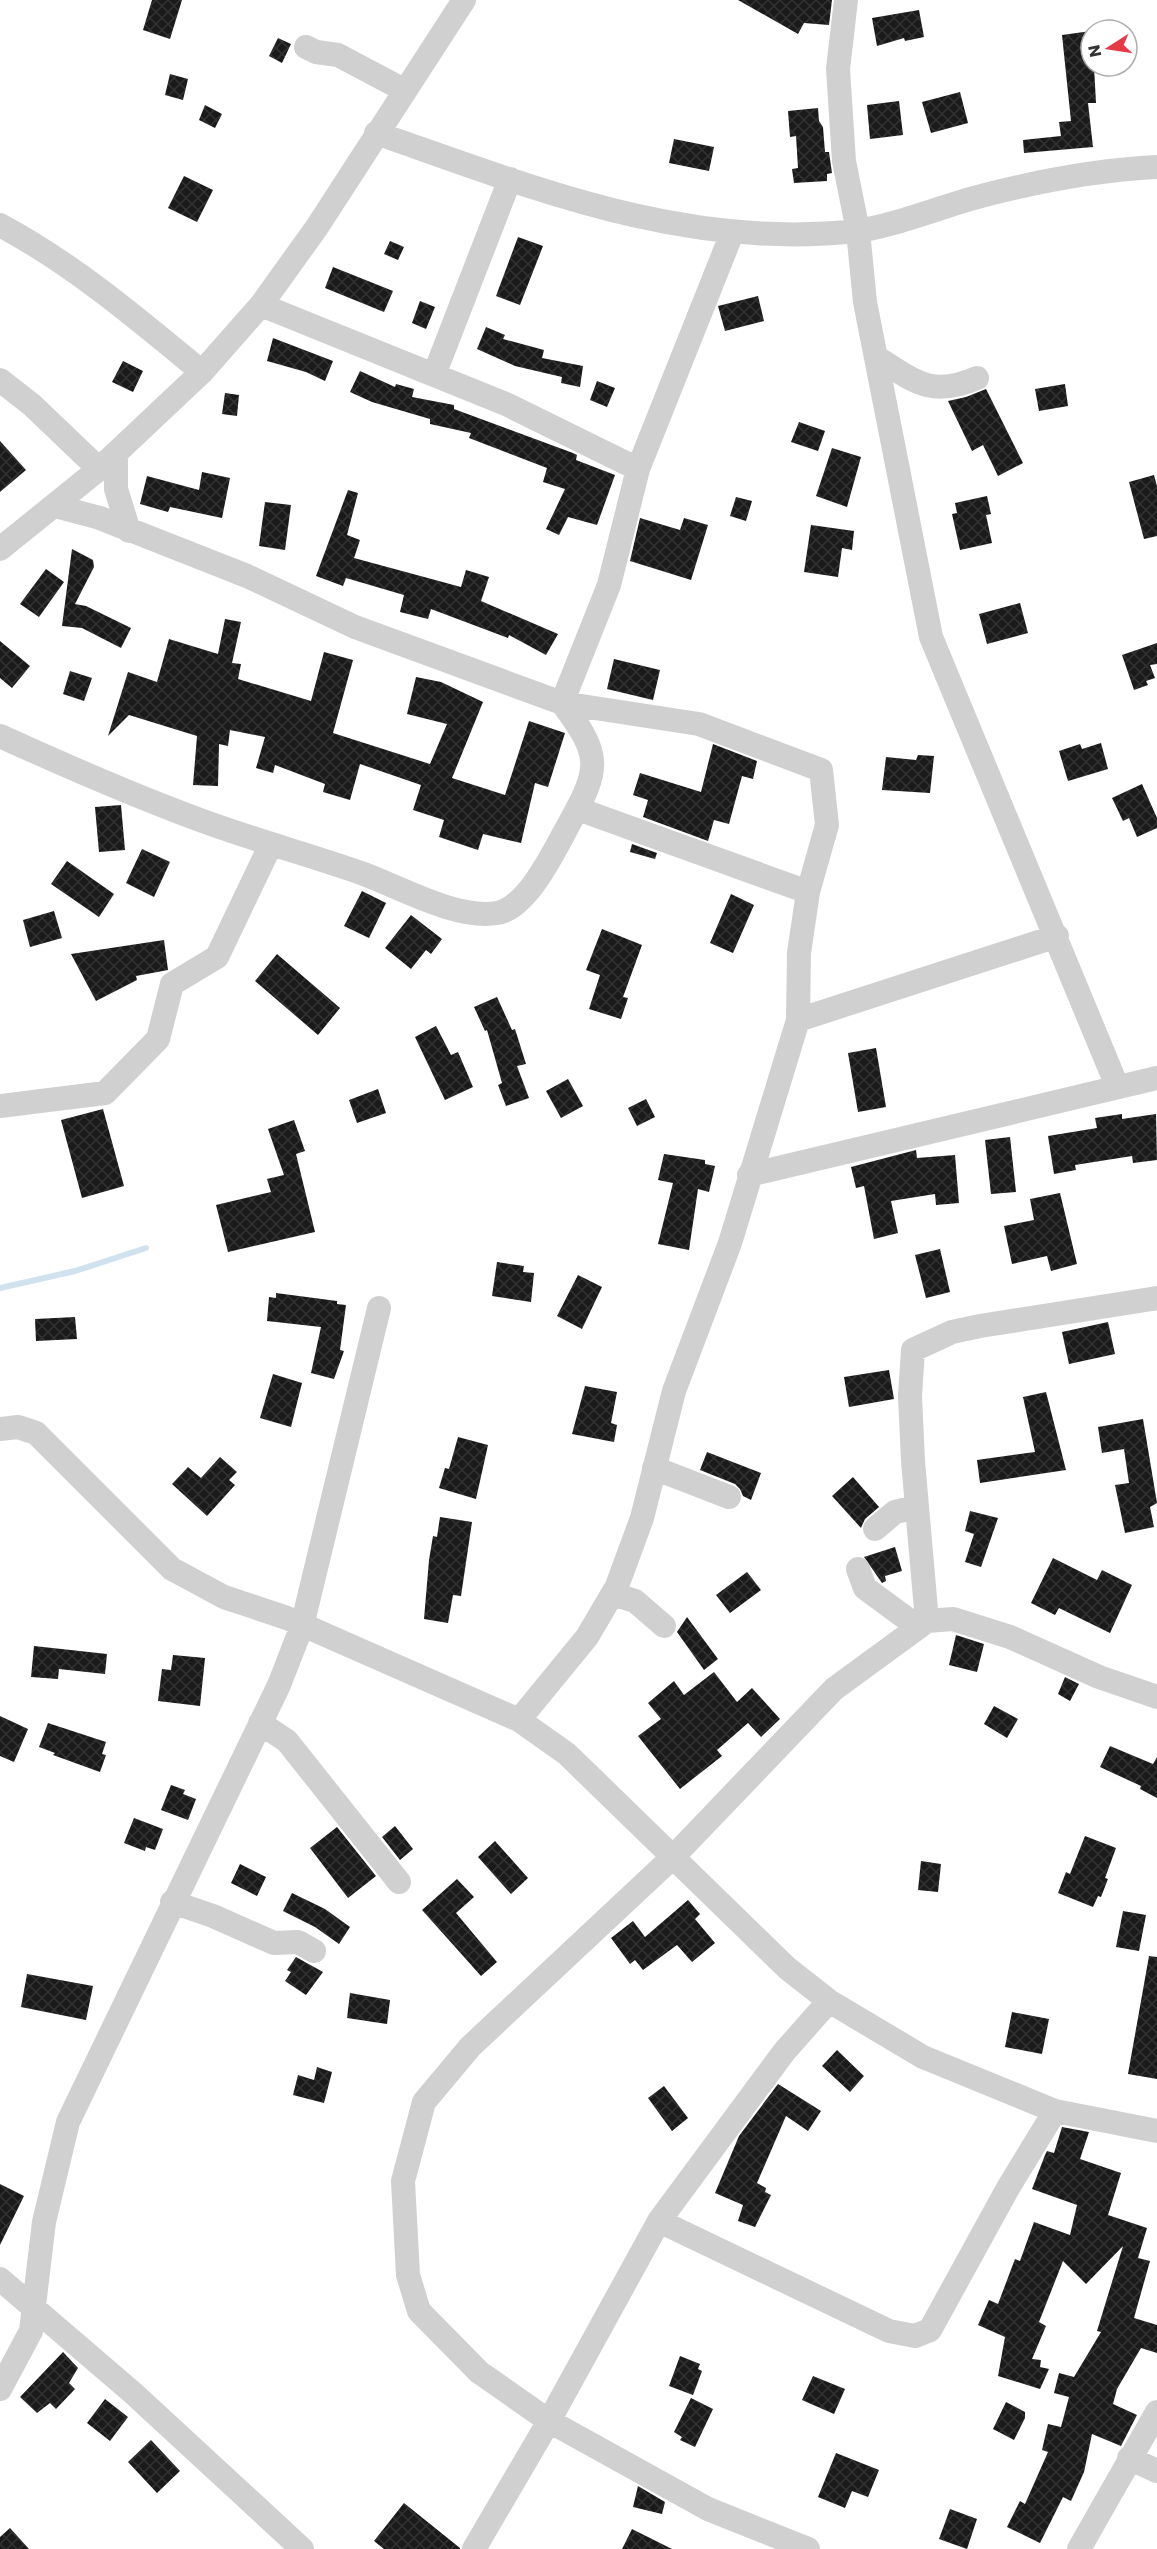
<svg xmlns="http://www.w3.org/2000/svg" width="1157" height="2549" font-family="Poppins,sans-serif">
<defs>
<pattern id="building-cross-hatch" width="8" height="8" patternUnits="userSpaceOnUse" patternTransform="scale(1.5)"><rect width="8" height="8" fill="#1a1a1a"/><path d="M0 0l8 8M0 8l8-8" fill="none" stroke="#333"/></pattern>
</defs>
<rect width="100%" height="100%" fill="#fff"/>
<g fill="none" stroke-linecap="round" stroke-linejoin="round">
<path stroke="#cfe2ee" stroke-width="6" d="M0,1288L75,1271L146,1248"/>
</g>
<path fill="url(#building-cross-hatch)" d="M152,0H182L170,39L143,30Z
M738,0H832L829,25L804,23L798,34Z
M919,10L924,37L905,41L904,38L877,46L872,18Z
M1091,31V66H1094L1096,103H1088L1093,147L1024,153L1023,140L1061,136L1059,122L1071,121L1062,35Z
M278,38L291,44L282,63L269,56Z
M170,74L188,79L183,100L165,95Z
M960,92L968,123L931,133L922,102Z
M899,101L903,135L870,139L867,105Z
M205,105L222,114L215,128L199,120Z
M818,108L819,121L823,127L825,152H829L832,173L827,174V181L794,183L792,169L798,168L796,136L790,137L788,111Z
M674,139L714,147L709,171L669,163Z
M184,176L213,190L197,222L168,208Z
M518,237L543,246L520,305L496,296Z
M390,241L404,247L398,260L384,254Z
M333,267L393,291L384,312L325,288Z
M758,296L764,321L725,331L718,306Z
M420,301L435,307L426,329L412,323Z
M486,327L505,335L503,339L544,350L542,358L583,366L580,387L561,383L562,377L515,366L477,349Z
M273,338L333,361L325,381L306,372L267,361Z
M123,361L143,371L133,392L112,382Z
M360,371L395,387L396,384L414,389L412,397L454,405V409L573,453L577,455L576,460L615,475L597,525L568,517L559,535L546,529L565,489L543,482L547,468L469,438L471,433L430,424V419L372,402L350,392Z
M597,381L615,388L607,407L590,400Z
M1065,384L1068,406L1039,411L1035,389Z
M986,389L1023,463L998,476L983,445L972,451L948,401L966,397Z
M225,393L239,395L237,416L222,414Z
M799,422L825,431L818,451L791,442Z
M0,441L26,470L0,492Z
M832,448L861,457L847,507L816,496Z
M202,472L230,478L222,518L170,507L168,512L140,504L147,476L199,490Z
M1154,475L1157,486V536L1144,539L1129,482Z
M348,490L358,493L347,535L360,540L354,558L461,587L466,570L489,577L481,601L558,634L546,655L509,635L508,638L431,609L428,619L400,612L404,595L346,578L343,586L316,576Z
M987,496L991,514L986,515L992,543L960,550L952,514L957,513L955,503Z
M736,497L752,501L746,521L730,516Z
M265,502L291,505L285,550L259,546Z
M640,518L680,530L684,518L708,525L691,580L630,561Z
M811,525L854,531L852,550L842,548L838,577L804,572Z
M72,549L93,560L94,567L75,604L86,606L131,628L121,648L82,628L62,626Z
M46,569L64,582L39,617L20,604Z
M1020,603L1028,633L987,644L979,614Z
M225,619L241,622L232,663L241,664L238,679L311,701L324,652L353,660L333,733L430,764L447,724L407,714L416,677L441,682L483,702L452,778L505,795L529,721L565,733L548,787L535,783L521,843L483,834L478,850L439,837L444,820L413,810L421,785L360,764L350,800L323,792L325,784L275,765L273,773L256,768L265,737L230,730L228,746L219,744L218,786L193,785L197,736L129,715L108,736L128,672L157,682L169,639L218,654Z
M0,641L30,666L12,688L0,678Z
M1157,643V664L1150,665L1155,678L1146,681L1148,685L1134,690L1122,655Z
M614,659L660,670L653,700L607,689Z
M70,671L92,678L84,701L63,694Z
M1101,743L1108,769L1068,781L1059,751L1080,744L1082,749Z
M713,744L757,761L753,779L742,776L729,824L714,820L708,841L643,817L648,800L633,795L640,773L701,792Z
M918,755L934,756L930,793L882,790L886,757L916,760Z
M1142,784L1157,818V828L1137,837L1129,818L1123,821L1112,798Z
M121,805L125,850L99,852L95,807Z
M632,844L657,853L655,859L630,852Z
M142,849L170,862L154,897L126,883Z
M67,861L114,894L99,917L51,884Z
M362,891L386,903L369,938L344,926Z
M731,894L754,905L733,953L710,943Z
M54,911L62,938L30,947L23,920Z
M411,915L442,939L431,954L426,950L411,969L385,948Z
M602,929L642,945L623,997L628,998L621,1019L589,1009L600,975L586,970Z
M164,940L168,970L136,976L137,980L96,1001L71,954Z
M277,954L340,1008L318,1035L255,981Z
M497,997L512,1030L515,1029L526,1064L517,1066L529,1098L506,1106L498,1085L502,1083L487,1030L485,1031L474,1007Z
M436,1026L451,1055L458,1052L473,1087L445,1100L415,1037Z
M876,1048L886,1107L858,1112L848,1053Z
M568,1079L583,1106L561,1118L546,1091Z
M378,1089L386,1113L357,1123L349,1100Z
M646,1099L655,1117L637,1126L628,1108Z
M103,1109L124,1186L82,1198L61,1120Z
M1122,1114V1119L1156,1114L1157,1160L1133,1163L1132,1156L1075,1165L1076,1170L1054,1174L1048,1136L1097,1128L1095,1118Z
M294,1120L305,1151L296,1154L315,1232L228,1252L216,1205L271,1192L267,1179L284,1175L268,1129Z
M1010,1137L1016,1192L991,1194L985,1140Z
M916,1150L917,1158L955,1155L959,1203L936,1205L935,1194L891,1201L898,1233L874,1239L864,1186L856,1188L851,1167Z
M664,1154L705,1160V1164L715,1166L709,1192L698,1189L689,1250L658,1244L673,1183L658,1180Z
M1060,1193L1077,1264L1051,1271L1047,1256L1012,1264L1004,1226L1034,1220L1030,1199Z
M940,1249L950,1292L926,1298L915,1255Z
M497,1262L524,1266L523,1272L534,1273L531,1302L492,1296Z
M578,1275L602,1287L582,1329L557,1316Z
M276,1293L337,1301V1304L346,1305L340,1350L344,1351L334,1379L311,1373L321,1327L267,1321L269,1297L276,1298Z
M75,1317L77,1339L36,1341L35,1319Z
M1108,1322L1115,1354L1069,1364L1062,1332Z
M889,1370L894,1399L849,1407L844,1377Z
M273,1374L302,1383L291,1427L260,1418Z
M585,1386L617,1392L611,1423L617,1425L614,1442L572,1434Z
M1046,1392L1066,1470L980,1483L977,1460L1035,1452L1023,1397Z
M1143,1419L1157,1503L1150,1507L1154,1527L1125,1533L1115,1485L1129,1483L1124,1449L1102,1453L1098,1427Z
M458,1437L488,1445L476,1499L439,1488L445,1468L449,1469Z
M707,1452L761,1473L751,1500L743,1496L740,1489L735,1484L700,1470Z
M220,1457L237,1472L229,1480L235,1485L207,1516L172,1484L188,1467L201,1478Z
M853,1477L879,1507L865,1519L861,1528L832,1496Z
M970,1511L998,1518L981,1567L965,1562L974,1534L965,1531Z
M440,1517L472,1522L461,1596L453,1595L448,1623L424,1619L429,1560L433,1536L437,1537Z
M895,1547L902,1571L885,1576L886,1581L882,1583L864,1557Z
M1053,1558L1097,1580L1102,1570L1132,1585L1110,1633L1059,1608L1055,1615L1031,1603Z
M747,1572L761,1590L730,1613L716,1595Z
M687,1617L718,1659L704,1670L677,1632Z
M956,1635L984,1644L977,1672L949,1665Z
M34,1646L107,1654L105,1674L59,1669L58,1679L31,1677Z
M173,1655L205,1658L200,1706L158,1701L162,1669L171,1670Z
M714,1672L737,1702L752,1688L780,1719L761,1737L748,1723L717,1750L722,1756L680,1789L638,1736L661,1719L648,1703L674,1681L684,1695Z
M1065,1677L1079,1684L1070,1701L1058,1694Z
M994,1706L1018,1719L1007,1738L984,1724Z
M0,1716L28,1729L14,1762L0,1756Z
M48,1723L106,1742L102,1754L106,1755L100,1772L53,1755L55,1753L39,1747Z
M1110,1746L1153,1764L1157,1757V1798L1140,1789L1141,1786L1100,1767Z
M171,1785L185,1790L183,1794L196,1799L188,1820L161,1810Z
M134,1818L163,1829L155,1850L146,1847L145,1851L124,1843Z
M395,1826L413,1849L400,1860L382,1837Z
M337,1827L376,1876L348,1898L310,1848Z
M1085,1836L1116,1848L1105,1878L1108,1879L1101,1897L1098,1896L1093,1907L1058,1893L1066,1872L1070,1874Z
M495,1841L528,1878L511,1894L478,1857Z
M921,1861L941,1864L938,1892L918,1890Z
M240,1864L266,1877L257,1896L231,1883Z
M457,1879L474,1897L456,1913L497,1962L481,1976L422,1910Z
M292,1893L325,1909L350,1927L339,1944L315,1927L283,1911Z
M688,1900L700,1914L695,1919L715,1943L692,1962L677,1945L643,1970L635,1960L630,1964L611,1938L633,1921L645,1937Z
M1123,1911L1146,1915L1139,1951L1116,1947Z
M1149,1956L1157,1957V2079L1128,2074Z
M296,1957L323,1972L306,1995L285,1981L291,1972L287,1970Z
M27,1974L93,1986L86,2020L21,2007Z
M350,1993L390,2000L387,2024L347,2018Z
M1012,2012L1049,2019L1042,2054L1005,2047Z
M837,2050L864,2076L850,2092L822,2066Z
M317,2067L332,2072L324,2103L293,2095L298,2075L314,2080Z
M778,2084L821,2111L808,2131L786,2116L757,2183L766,2188L765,2192L771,2195L755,2227L738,2221L743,2205L715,2193L739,2136Z
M664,2086L688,2118L672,2131L648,2098Z
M1062,2127L1089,2132L1080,2159L1121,2173L1108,2215L1147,2228L1138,2258L1150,2261L1134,2318L1157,2325V2353L1141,2348L1117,2389L1113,2404L1137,2415L1121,2446L1092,2434L1084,2472L1071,2501L1063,2497L1040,2543L1007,2527L1020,2501L1025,2504L1048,2452L1042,2450L1048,2424L1061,2427L1069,2397L1054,2393L1059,2373L1074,2377L1101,2332L1097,2331L1123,2246L1086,2284L1063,2261L1039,2322L1046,2326L1032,2359L1041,2360L1040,2367L1049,2369L1040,2389L998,2376L1005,2337L978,2325L989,2300L998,2304L1015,2259L1020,2261L1034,2222L1070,2235L1077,2205L1032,2189L1045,2155L1047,2151L1054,2153Z
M0,2184L24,2196L0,2245Z
M63,2352L78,2368L69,2383L75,2389L56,2409L50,2403L37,2413L20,2397Z
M680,2356L700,2364L698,2369L702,2371L693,2395L669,2386Z
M813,2376L845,2389L834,2414L802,2400Z
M691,2398L713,2409L695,2447L680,2440L682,2437L674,2432Z
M105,2399L128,2417L110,2441L87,2423Z
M1006,2402L1025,2412V2418L1014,2440L993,2429Z
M151,2440L180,2471L157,2493L128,2462Z
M836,2453L879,2470L868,2497L852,2491L845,2508L818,2497Z
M638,2486L665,2502L662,2514L633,2507Z
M404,2503L460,2548V2549H384L374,2541Z
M950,2509L977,2519L967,2549L939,2539Z
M10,2528L29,2549H0V2537Z
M632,2529L672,2549H622Z"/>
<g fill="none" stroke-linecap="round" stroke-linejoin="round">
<path stroke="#d0d0d0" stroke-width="24" d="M846,0L838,69L844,161L858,231L865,302L931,637L1117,1086
M306,47L316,52L338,55L404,90
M376,133C534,188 685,250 856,231C889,227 936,209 970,199C1029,183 1095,170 1157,167
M0,225C73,264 138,319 202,372
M261,305L508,405L638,469
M876,357C914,381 931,398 977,378
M434,375L510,179
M0,380L32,405L99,469
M116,453V489L129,531
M55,506L100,518L247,576L355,627L562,703L699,724L821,770L827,825L808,892L799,953L798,1020L730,1243L674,1391L642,1518L617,1586L587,1637L519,1720
M0,549L99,469L202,372L261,305L317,227L464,0
M562,703L609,585L638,469L732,233
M0,736C66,766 132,795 200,820C254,840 310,855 364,874C401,888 458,920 497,913C528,908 555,849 569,824C601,767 601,755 562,703
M578,809L808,892
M798,1020L1057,936
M0,1106L105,1093L158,1039L172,984L217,957L271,844
M749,1175L1157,1078
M0,1429L18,1427L36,1433L172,1569L224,1597L287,1618L519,1720L567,1754L787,1968L829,2001L923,2057L1055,2111L1157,2131
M654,1468L729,1497
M875,1529L895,1512L916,1507
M858,1569L865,1588L918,1627
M613,1594L635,1601L664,1626
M927,1621L913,1461L910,1396L913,1350L952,1332L980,1326L1157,1298
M260,1723L287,1741L399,1882
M172,1902L213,1916L274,1943L298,1942L314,1951
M659,2221L889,2331L915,2336L930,2330L1008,2188L1055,2111
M0,2279L133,2393L302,2549
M0,2389L31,2331L44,2222L68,2122L279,1685L302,1626L379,1308
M1129,2458L1157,2471
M474,2549L549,2421L659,2221L784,2052L829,2001
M808,2549L708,2509L549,2421L479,2372L419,2311L408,2275L403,2181L424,2102L470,2047L674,1856L834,1689L927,1621L953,1619L1010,1637L1099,1677L1157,1697
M1079,2549L1157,2412"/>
</g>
<g transform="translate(1109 48) rotate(258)"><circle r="28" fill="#ffffff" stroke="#adadad" stroke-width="1.5"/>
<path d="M0-4.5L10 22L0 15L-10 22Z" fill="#e63946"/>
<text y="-9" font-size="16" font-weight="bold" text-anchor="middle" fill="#333333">N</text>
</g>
</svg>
